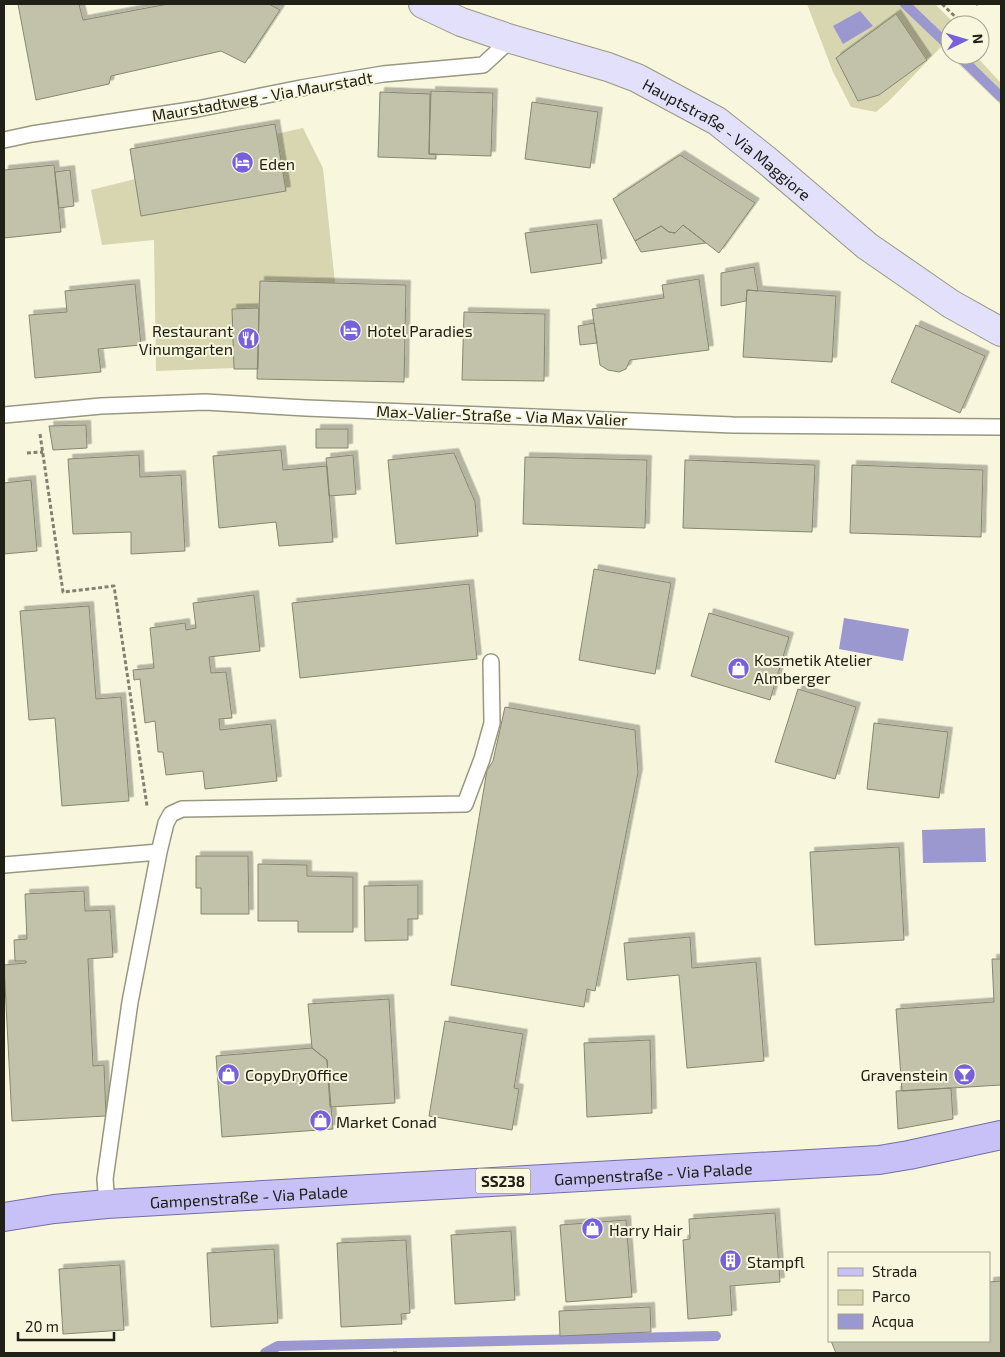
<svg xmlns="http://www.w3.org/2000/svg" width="1005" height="1357" font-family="'Exo 2',sans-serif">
<defs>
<filter id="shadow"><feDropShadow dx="4.5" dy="-4.5" stdDeviation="0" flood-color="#0004"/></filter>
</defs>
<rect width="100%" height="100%" fill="#f8f7de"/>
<path fill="#d7d6b0" d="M807,4H935L956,25H950V55H975L1001,83V105L941,47L889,101L876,112L851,107L833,72Z
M303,128L323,168L335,283L260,281L259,308L233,309L234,368L156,371L154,240L102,245L91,190L135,179L141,216L285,191L276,134Z"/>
<path fill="#9b97cf" d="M860,11L873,26L843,44L833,26Z
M844,618L909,629L903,661L839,649Z
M985,828L986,862L923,863L922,830Z"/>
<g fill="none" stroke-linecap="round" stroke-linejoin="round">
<path stroke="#9b97cf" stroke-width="10" d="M905,4L950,47
M958,55L1001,97
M265,1353L278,1346L716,1336"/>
</g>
<path fill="#c2c1a9" stroke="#87866f" filter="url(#shadow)" d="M18,4H79L83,20L168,4H269L280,10L245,63L221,51L111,76L109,84L36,100Z
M896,14L927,60L879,95L858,101L836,58Z
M431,91L493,93L491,156L429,154Z
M380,92L430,94L429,154H436V159L378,157Z
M532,102L598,112L590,168L525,159Z
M275,124L286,191L141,216L130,149Z
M680,155L755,203L719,253L683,225L675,233L669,232L661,226L635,241L613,199Z
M54,165L61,232L4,238V170Z
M70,170L74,206L59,208L55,172Z
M597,224L602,263L531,273L525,233Z
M683,225L706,243L641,252L635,241L661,226L669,232L675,233Z
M754,267L758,291L747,290L746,301L721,306V273Z
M699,279L709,350L630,360L626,369L619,372L608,370L600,365L592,309L664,298L662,285Z
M260,281L406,285L404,382L257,379Z
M135,284L141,345L98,349L101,372L35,378L29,315L67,312L65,291Z
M747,290L836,296L832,362L743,357Z
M259,308L258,369H234L232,309Z
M464,312L545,314L544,381L462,380Z
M594,323L597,343L580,345L578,326Z
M916,325L985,356L960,413L891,382Z
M86,425L87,448L53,450L49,426Z
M316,429H348V448H316Z
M281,450L283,470L327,466L333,542L279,546L276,522L219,528L213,456Z
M454,453L475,502L478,536L396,544L388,460Z
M139,455L140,477L181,475L185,551L131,554V532L73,534L68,459Z
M353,455L356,494L329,496L326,458Z
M525,457L647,460L645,528L523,524Z
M685,460L815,465L812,532L683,528Z
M852,465L983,470L981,537L850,533Z
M31,480L37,551L4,554V483Z
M594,569L671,583L655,674L579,660Z
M469,584L477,659L300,678L292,603Z
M254,595L260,651L209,657L211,673L226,672L232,718L219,719L220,730L271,724L277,781L205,789L203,771L166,775L163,752H158L155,721L145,723L140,679L134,680L133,670L154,668L150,628L185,623L186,630L196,628L193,603Z
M89,606L96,699L121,697L129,801L62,806L55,718L29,720L20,611Z
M709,613L789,637L770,700L691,676Z
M798,689L856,707L835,779L775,762Z
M505,707L635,730L638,773L595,991L587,989L584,1007L451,985L487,770L493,761Z
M874,723L948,732L939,798L867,789Z
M899,847L904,940L815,945L810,852Z
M196,856H248L249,914H201V888H196Z
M258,864L307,865V876L353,877V932H298V921H258Z
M418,885V919H408V940L365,941L364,886Z
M84,891L85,911L110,910L113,957L88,959L93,1066L104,1065L106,1116L12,1121L4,965L26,963V961H15L14,940L27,939L25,894Z
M690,937L692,968L756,962L764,1061L687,1068L679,975L627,980L624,943Z
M992,959H1001V1085L902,1091L896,1009L994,1002Z
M389,999L395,1103L330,1107L327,1060L312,1048L308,1004Z
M445,1021L523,1034L514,1088L519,1089L512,1130L429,1116Z
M650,1040L652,1113L587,1117L584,1043Z
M312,1048L327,1060L333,1129L222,1137L216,1056Z
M951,1088L953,1119L898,1129L896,1091Z
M775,1213L780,1282L730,1286L732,1315L688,1319L683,1240L690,1239L689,1219Z
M626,1220L632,1297L566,1302L560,1225Z
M511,1231L515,1300L455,1304L451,1235Z
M406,1240L410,1313L401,1314L402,1324L341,1327L337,1243Z
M274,1249L278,1323L211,1327L207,1253Z
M120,1265L124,1330L63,1334L59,1269Z
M1001,1281V1353H836L831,1341H989V1282Z
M650,1307L651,1332L560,1336L559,1311Z"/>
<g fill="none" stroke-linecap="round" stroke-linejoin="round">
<defs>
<path id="lane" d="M4,140L32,134L197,109L301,88L383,74L483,65L511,39
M4,415L101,406L205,402L306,408L733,425L1001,427
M4,865L159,852
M107,1204L105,1179L130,1002L159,852L166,823L171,814L182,809L465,804L482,759L492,723L491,662"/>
<g id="secondary">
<path id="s1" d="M423,4L461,22L511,39L608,67L637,78L717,121L765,159L867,246L951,304L1001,332"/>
</g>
<g id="primary">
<path id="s2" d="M4,1217L54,1209L107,1204L879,1160L909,1155L1001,1135"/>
</g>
</defs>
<use href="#lane" stroke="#989780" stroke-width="18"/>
<use href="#secondary" stroke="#989780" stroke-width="30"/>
<use href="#primary" stroke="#746da7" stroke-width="30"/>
<path stroke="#828171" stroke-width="3" stroke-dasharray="4 2.5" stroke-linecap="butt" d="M942,4L964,25
M976,5L977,4
M40,434L63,592L114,586L147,806
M27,453L43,452
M393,1353H398"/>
<use href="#lane" stroke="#fff" stroke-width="15"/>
<use href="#secondary" stroke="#e3e0fc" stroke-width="28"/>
<use href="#primary" stroke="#c7c1f8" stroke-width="28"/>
</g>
<defs>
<symbol id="hotel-disc" viewBox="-11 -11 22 22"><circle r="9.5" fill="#7661db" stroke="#f8f7de"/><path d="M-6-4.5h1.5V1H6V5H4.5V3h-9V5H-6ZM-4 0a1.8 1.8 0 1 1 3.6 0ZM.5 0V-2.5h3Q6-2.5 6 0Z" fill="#fff"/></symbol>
<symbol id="restaurant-disc" viewBox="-11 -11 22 22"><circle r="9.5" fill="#7661db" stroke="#f8f7de"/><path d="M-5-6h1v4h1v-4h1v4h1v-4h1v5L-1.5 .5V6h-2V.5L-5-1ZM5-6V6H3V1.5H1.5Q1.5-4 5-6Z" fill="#fff"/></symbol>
<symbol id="shop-disc" viewBox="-11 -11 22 22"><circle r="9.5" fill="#7661db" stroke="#f8f7de"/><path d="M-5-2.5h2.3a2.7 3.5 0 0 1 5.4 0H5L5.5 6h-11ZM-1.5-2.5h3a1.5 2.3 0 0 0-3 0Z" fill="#fff"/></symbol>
<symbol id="bar-disc" viewBox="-11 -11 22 22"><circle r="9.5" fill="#7661db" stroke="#f8f7de"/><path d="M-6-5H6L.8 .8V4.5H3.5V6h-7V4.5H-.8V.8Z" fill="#fff"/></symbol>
<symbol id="building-disc" viewBox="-11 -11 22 22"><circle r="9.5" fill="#7661db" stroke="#f8f7de"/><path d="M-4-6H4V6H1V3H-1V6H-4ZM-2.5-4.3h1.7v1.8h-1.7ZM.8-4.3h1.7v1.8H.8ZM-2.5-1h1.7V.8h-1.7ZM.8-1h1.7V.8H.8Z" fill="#fff"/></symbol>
</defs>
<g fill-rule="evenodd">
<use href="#hotel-disc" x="230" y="150" width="25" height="25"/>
<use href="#hotel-disc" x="338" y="318" width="25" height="25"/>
<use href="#restaurant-disc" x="236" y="326" width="25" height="25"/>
<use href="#shop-disc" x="726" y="656" width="25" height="25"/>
<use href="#shop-disc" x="216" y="1062" width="25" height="25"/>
<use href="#bar-disc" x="952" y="1062" width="25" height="25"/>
<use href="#shop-disc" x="308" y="1108" width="25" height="25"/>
<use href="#shop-disc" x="580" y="1216" width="25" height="25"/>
<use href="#building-disc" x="718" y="1248" width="25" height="25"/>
</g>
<g text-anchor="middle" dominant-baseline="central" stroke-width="4" stroke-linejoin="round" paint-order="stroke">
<rect fill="#f8f7de" stroke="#616053" stroke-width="1" x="475.5" y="1168.5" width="55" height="25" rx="4"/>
<g font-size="15" font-weight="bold" fill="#202017">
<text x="503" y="1181">SS238</text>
</g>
<g font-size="16" fill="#202017" stroke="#f8f7de">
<text transform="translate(262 96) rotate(-10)">Maurstadtweg - Via Maurstadt</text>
<text stroke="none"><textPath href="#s1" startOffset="336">Hauptstraße - Via Maggiore</textPath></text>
<text transform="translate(502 415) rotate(2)">Max-Valier-Straße - Via Max Valier</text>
<text stroke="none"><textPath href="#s2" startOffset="651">Gampenstraße - Via Palade</textPath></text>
<text stroke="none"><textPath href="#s2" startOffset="246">Gampenstraße - Via Palade</textPath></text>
</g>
<g font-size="16" fill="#202017" stroke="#f8f7de" text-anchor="start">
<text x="259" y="163">Eden</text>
<text x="233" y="330" text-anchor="end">Restaurant<tspan x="233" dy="18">Vinumgarten</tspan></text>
<text x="367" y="330">Hotel Paradies</text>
<text x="754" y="659">Kosmetik Atelier<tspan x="754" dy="18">Almberger</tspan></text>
<text x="245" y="1074">CopyDryOffice</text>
<text x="948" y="1074" text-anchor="end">Gravenstein</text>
<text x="336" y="1121">Market Conad</text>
<text x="609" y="1229">Harry Hair</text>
<text x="747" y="1261">Stampfl</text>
</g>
</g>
<rect width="1005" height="1357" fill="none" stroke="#202017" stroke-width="10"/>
<rect x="828" y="1252" width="162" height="90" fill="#f8f7de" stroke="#a2a18e"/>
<rect x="838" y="1268" width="25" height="8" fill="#c7c1f8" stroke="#a2a18e"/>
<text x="872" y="1277" font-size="15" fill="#202017">Strada</text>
<rect x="838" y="1290" width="25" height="15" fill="#d7d6b0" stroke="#a2a18e"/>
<text x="872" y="1302" font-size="15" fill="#202017">Parco</text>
<rect x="838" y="1314" width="25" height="15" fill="#9b97cf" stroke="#a2a18e"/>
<text x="872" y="1327" font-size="15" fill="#202017">Acqua</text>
<g transform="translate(965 40) rotate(85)"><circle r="24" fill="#f8f7de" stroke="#a2a18e"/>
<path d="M0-4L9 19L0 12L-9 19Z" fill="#7661db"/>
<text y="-8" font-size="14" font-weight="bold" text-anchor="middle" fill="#202017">N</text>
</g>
<path d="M18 1332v8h96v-8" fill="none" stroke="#202017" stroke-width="2.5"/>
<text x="25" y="1332" font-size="15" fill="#202017" stroke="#f8f7de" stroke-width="4" paint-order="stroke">20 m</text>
</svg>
